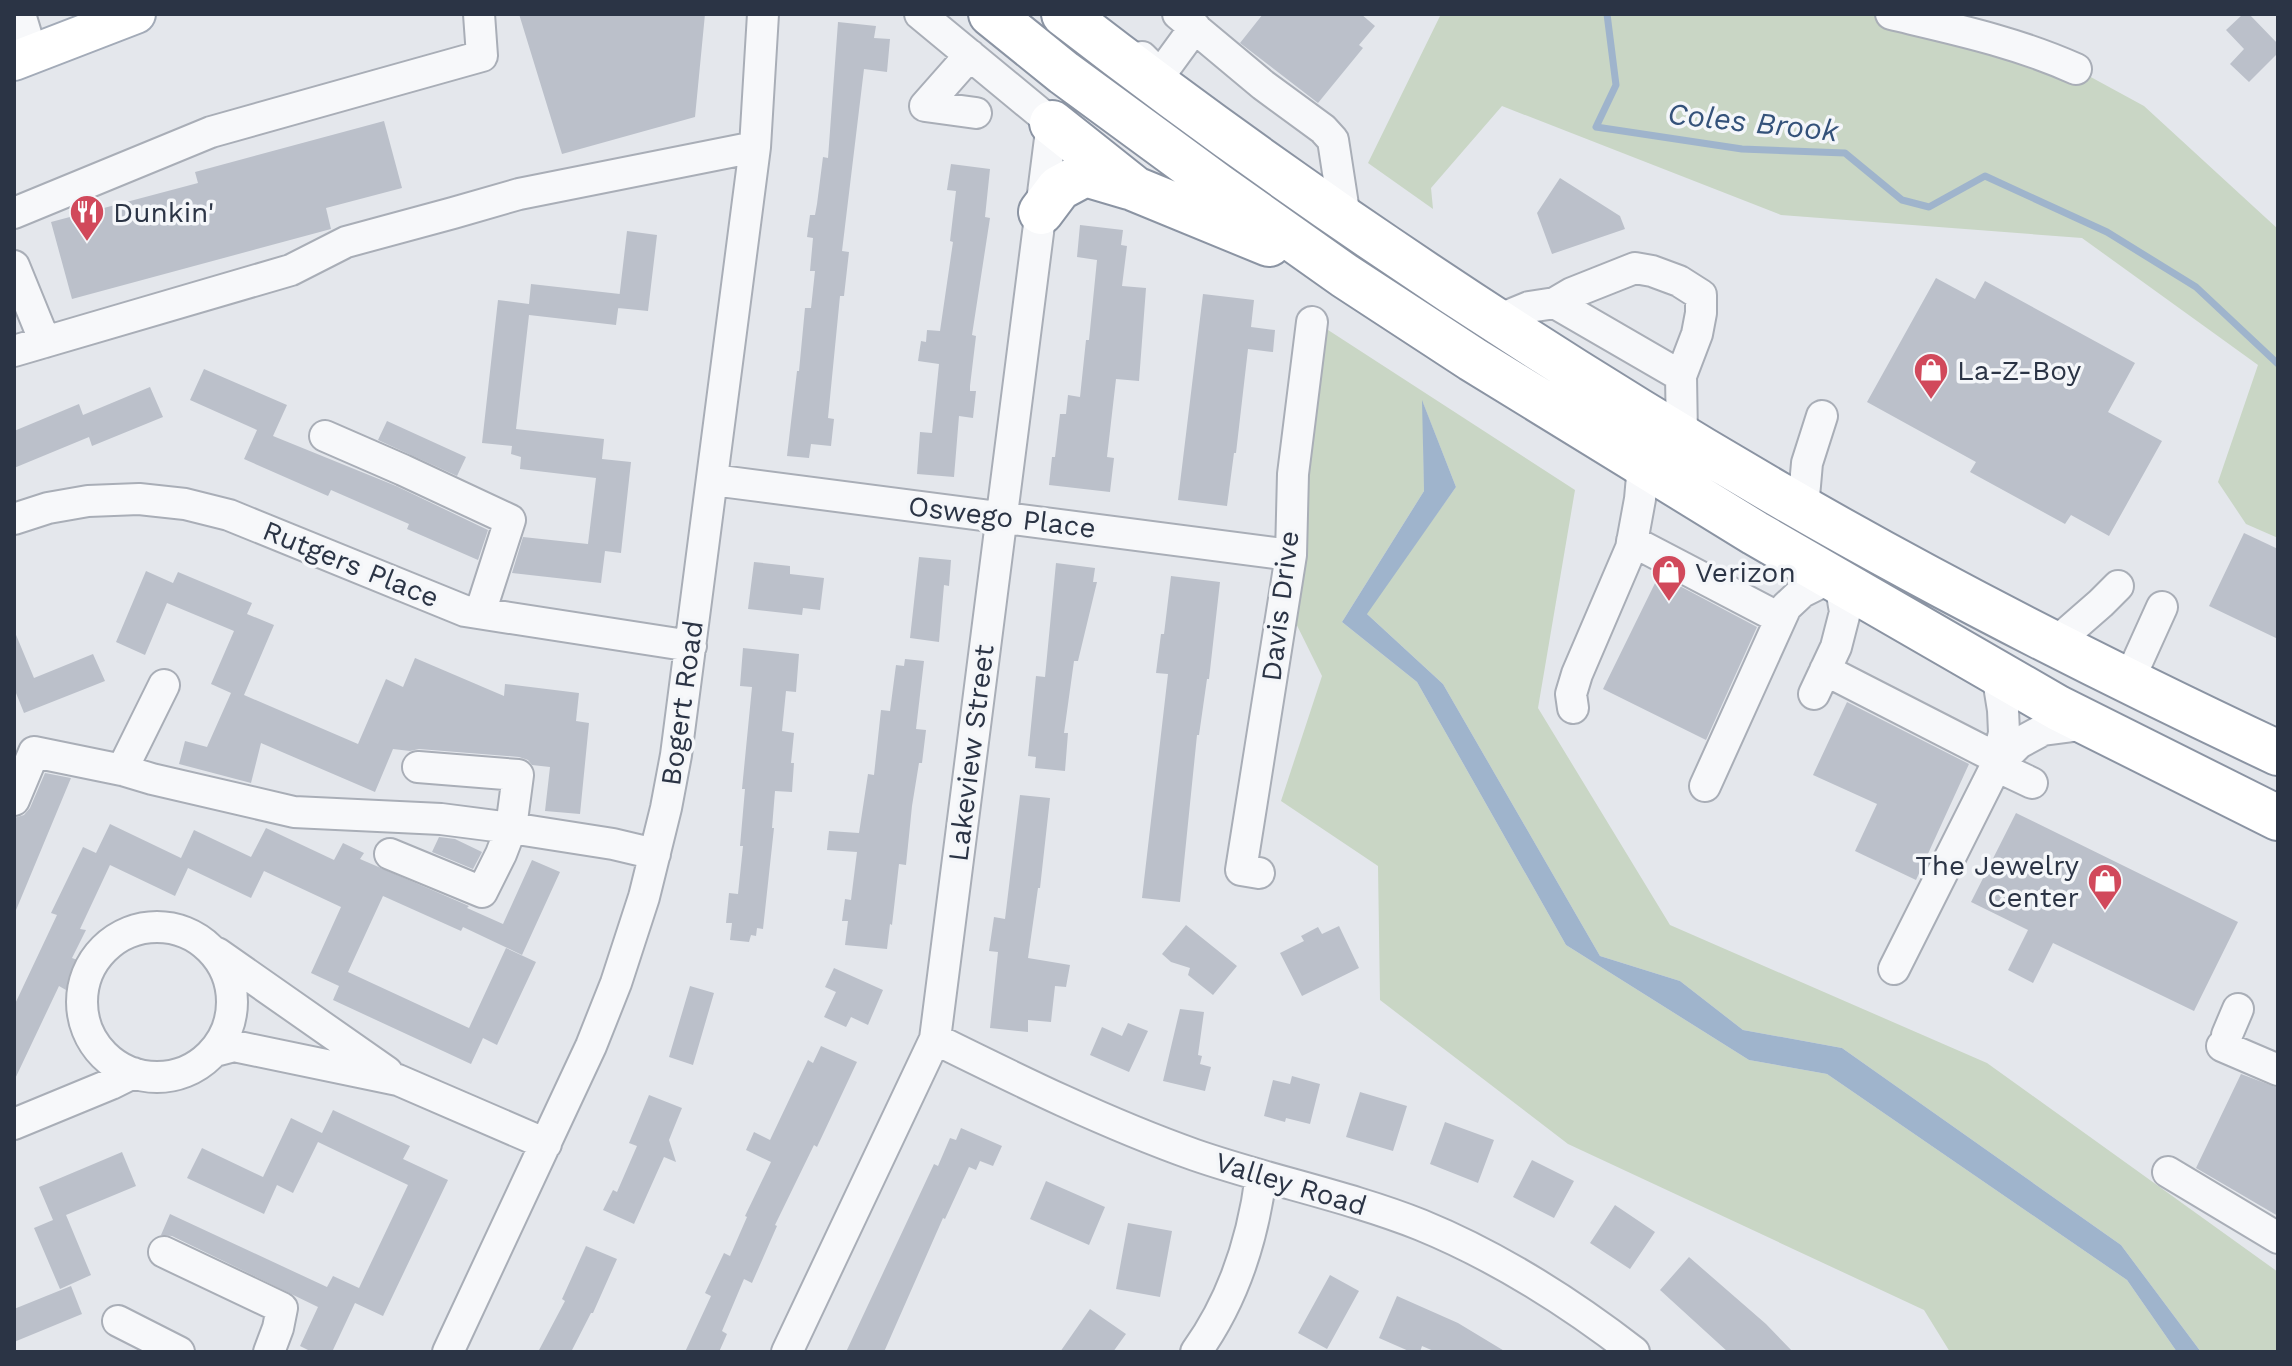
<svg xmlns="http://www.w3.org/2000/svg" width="2292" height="1366" font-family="'Work Sans',sans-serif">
<rect width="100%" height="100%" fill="#e4e7ec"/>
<path fill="#c9d6c5" d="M1441,14H1882L2076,69L2144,106L2278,229V538L2246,524L2218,482L2258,365L2082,238L1781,215L1502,106L1431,188L1433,209L1368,163Z
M1308,317L1575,490L1538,708L1670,925L1987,1063L2278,1272V1352H2201L2121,1245L1842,1048L1743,1030L1680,981L1600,956L1443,684L1366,613L1456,487L1423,403L1424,491L1342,622L1417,682L1566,945L1749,1060L1827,1074L2127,1280L2177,1352H1950L1924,1310L1568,1144L1380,1000L1378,866L1281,801L1322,676L1276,583Z"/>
<path fill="#9fb4cc" d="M1422,400L1456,487L1367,614L1443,684L1600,956L1680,981L1743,1030L1842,1048L2121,1245L2201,1352H2177L2127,1280L1827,1074L1749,1060L1566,945L1417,682L1342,622L1424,491Z"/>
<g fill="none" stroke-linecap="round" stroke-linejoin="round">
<path stroke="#9fb4cc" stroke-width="7" d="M1607,14L1616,85L1596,127L1742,149L1845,153L1902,200L1929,207L1985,176L2107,232L2196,287L2278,364"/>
</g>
<path fill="#bbc0ca" d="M519,14H705L695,117L562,154Z
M1263,14H1361L1375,26L1359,45L1363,48L1318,103L1240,43Z
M2243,14H2249L2278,44V53L2249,82L2230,64L2244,49L2226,30Z
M838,22L876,26L874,38L890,39L887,72L864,69L842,251L849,252L844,296H840L828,418L834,419L831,446L811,444L809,458L787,456L797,371H799L805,308H811L815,271H810L813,238L807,237L810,215H815L817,204L823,157L828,158Z
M384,121L402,188L326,208L331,229L72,299L51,222L198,183L195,172Z
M951,164L990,169L985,217L990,218L972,335L976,336L970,386V391H976L973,418L959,416L954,477L917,474L920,432L932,433L939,364L918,361L921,341L926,342L927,330L940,331L953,242L950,241L956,191L947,190Z
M1560,178L1620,216L1625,229L1552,254L1537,213Z
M1080,225L1123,230L1121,245L1127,246L1122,286L1146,288L1139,381L1116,379L1107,457L1114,458L1110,492L1049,485L1052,457H1055L1060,414H1066L1068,395L1080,397L1086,340H1089L1097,260L1077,257Z
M627,231L657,235L648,311L618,308Z
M1936,278L1975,299L1985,281L2135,363L2108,412L2162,441L2109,536L2071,515L2065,524L1970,472L1976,462L1867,402Z
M531,284L620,294L616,325L529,315L516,429L604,439L602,459L631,462L621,553L605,551L601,583L512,573L523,537L588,544L596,478L520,469L521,457L511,454L512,446L482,443L498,300L529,304Z
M1203,294L1254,300L1251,327L1275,330L1273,352L1248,349L1236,453H1234L1227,506L1178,500Z
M204,369L287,405L273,436L396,486L488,530L478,560L407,529L409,524L331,490L328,496L244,459L257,430L190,400Z
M150,387L163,417L92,446L89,437L14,468V431L79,404L83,415Z
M387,421L466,457L457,476L378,440Z
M2244,533L2278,549V639L2209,606Z
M919,557L951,560L949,586L944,585L939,642L910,638Z
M754,562L790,566V574L824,578L820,610L803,608L802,615L748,609Z
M1056,563L1095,568L1093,582H1097L1078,661H1074L1064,733H1068L1065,771L1035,768L1036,757L1028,756L1036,676L1045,677Z
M146,571L173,583L178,572L252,603L247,614L274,625L244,695L358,744L386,679L403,687L415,658L504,696L505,684L579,693L576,721L589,723L580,814L545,811L550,767L532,765L528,760L519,757L419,749L410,751L393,749L375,792L261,743L251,783L179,764L185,741L207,747L231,693L211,684L234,631L167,603L145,655L116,642Z
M1659,575L1757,627L1706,740L1603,689Z
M1171,576L1220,582L1209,679H1207L1199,735H1197L1180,902L1142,898L1168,674L1156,673L1161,634H1164Z
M14,630L34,678L93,654L105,681L24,713L14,688Z
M743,648L799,654L796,692L786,691L782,731L794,733L791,763H794L792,792L775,791L772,828H774L763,929L757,928L756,936L751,935L749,942L730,940L732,923H726L729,893L738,894L743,846H740L745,789H742L752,687L740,686Z
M905,659L924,661L916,729L926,730L922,763H919L912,806L906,865L899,864L892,925L890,924L887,949L845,945L848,921H842L845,899L851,900L857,852L827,850L829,831L859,833L868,774L874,775L881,710L890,711L896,665L904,666Z
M1847,702L1969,764L1916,880L1855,851L1877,804L1813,775Z
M45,773L71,778L14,915V818L24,815L30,808Z
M1020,795L1050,798L1040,888H1038L1028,958L1070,965L1066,987L1055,986L1051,1022L1028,1020V1032L990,1028L998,952L989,951L994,917L1005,919Z
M2016,813L2238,922L2194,1011L2053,943L2033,983L2008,970L2028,930L1971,902Z
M110,824L181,858L194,830L251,857L266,828L334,860L343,843L364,853L360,859L469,906L467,908L503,924L532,860L560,872L522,955L463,927L461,931L383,896L348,972L469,1028L506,948L536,962L497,1045L483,1038L471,1064L333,1000L339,986L311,973L341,907L264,871L251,898L188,868L175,896L110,865L80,929L86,930L72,958L80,961L66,990L59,986L14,1081V1006L57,915L51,913L83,847L96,853Z
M439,837L455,839L482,852L473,869L432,852Z
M1186,925L1237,966L1213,995L1188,975L1190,968L1171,962L1162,954Z
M1339,926L1359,968L1302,996L1280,953L1304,941L1301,936L1318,927L1322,934Z
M834,968L883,990L868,1025L851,1017L846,1027L824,1017L836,992L825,987Z
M690,986L714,993L693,1065L669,1057Z
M1180,1009L1204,1012L1198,1055L1202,1056L1200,1064L1211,1067L1205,1091L1163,1081Z
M1128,1023L1148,1031L1129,1072L1090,1055L1102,1027L1122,1036Z
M821,1046L857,1062L817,1147L814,1145L775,1225L777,1226L752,1283L744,1279L722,1331L727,1334L719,1352H685L711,1296L705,1293L724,1253L730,1256L747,1217L745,1216L771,1162L746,1150L754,1132L770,1140L808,1060L813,1063Z
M2241,1074L2278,1088V1216L2196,1168Z
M1292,1076L1320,1084L1310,1124L1286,1118L1285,1122L1264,1116L1273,1080L1290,1084Z
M1360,1092L1407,1106L1393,1151L1346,1137Z
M649,1095L682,1108L669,1140L676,1162L664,1157L634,1224L603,1210L613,1190L617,1192L637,1146L629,1143Z
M333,1110L410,1146L403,1159L448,1180L383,1316L355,1303L332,1352H312L300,1346L318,1307L172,1236L161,1235L170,1214L327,1287L333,1276L359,1288L408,1185L318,1142L293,1193L277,1185L264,1214L187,1178L202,1148L263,1177L291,1118L322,1133Z
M1445,1122L1494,1140L1478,1183L1430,1164Z
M961,1128L1002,1146L993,1166L980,1161L976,1170L969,1167L945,1219L943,1218L884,1352H846L934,1164L938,1166L950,1138L956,1140Z
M122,1152L136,1186L66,1215L91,1275L60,1289L34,1228L53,1220L39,1187Z
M1532,1160L1574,1181L1554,1218L1513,1197Z
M1046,1181L1105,1207L1089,1245L1030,1219Z
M1615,1205L1655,1232L1630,1269L1590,1243Z
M1128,1223L1172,1231L1160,1297L1116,1289Z
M586,1246L617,1259L593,1313H591L571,1352H538L565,1301L562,1299Z
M1689,1257L1766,1324L1793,1352H1728L1660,1290Z
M1330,1275L1359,1291L1327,1349L1298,1333Z
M71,1286L82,1314L14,1342V1309Z
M1397,1296L1458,1323L1506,1352H1436L1422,1346L1420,1352H1411L1379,1338Z
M1090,1309L1126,1334L1113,1352H1060Z"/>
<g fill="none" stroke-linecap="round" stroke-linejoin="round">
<defs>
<path id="minor" d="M20,14L32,54
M1178,14L1263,85L1323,129L1333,140L1345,218
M1891,14C1954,29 2016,42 2076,69
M970,55L925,106L976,113
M1142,57L1160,75L1195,27
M14,213L211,132L482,56L479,14
M14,266L45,342
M1555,303L1681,376
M1495,321L1529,307L1555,303L1572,293L1635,268L1652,271L1679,281L1701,295V313L1697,334L1681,376L1682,436
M14,351L291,270L346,242L453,213L519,194L755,147
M325,436L403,470L510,520L480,613
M713,480L1291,555
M1803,508L1807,463L1822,416
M14,519L48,508L88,501L139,499L185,504L229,515L465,611L691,646
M1632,541L1779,618
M2054,644L2101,603L2118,586
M1825,670L1989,754L1996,766L2032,783
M2129,680L2162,607
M1814,694L1836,647L1845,612L1840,582
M1573,708L1571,694L1577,674L1631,548L1640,499L1643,465
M1996,766L2019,743L2043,730L2089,724
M418,767L518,775L511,828L613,844L655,854
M122,770L164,685
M1705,786L1786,607L1802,592L1832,577
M14,800L34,752L122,770L152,779L294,812L441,819L511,828L501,854L482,892L390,854
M1259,873L1241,870L1291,555L1293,474L1312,322
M82 1002a75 75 0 1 1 150 0a75 75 0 1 1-150 0Z
M217,953L387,1072
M1894,969L1996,766L2004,733L2003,710L1997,673
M2227,1035L2238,1009
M935,1039C1020,1081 1105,1123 1195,1155C1270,1181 1348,1196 1421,1225C1499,1257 1568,1301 1634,1352
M2222,1046L2278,1070
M215,1051L234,1046L398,1080L546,1144
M14,1124L111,1084L133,1073
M2168,1172L2278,1238
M164,1252L282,1308L278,1328L269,1352
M118,1321L179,1352
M448,1352L591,1046L616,983L644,897L666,808L676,755L755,147L763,14
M787,1352L935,1039L1052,123L920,14
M1196,1352C1234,1299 1253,1239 1261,1176"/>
<path id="major" d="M14,61L136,14"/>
<path id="highway" d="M991,14L1064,73L1218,186L1345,276L1472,359L1755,533L2058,708L2278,818
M1064,14C1290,189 1529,349 1776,493C1939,588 2108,673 2278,753
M1052,123L1135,189L1269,244
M1041,212L1059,188L1085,174L1129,187"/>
</defs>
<use href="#minor" stroke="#a9aeb7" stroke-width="34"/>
<use href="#major" stroke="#a3abb8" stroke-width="42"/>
<use href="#highway" stroke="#8b94a3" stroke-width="48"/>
<use href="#minor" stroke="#f7f8fa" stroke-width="30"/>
<use href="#major" stroke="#fff" stroke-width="38"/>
<use href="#highway" stroke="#fff" stroke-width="44"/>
</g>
<defs>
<symbol id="restaurant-pin" viewBox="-11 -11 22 30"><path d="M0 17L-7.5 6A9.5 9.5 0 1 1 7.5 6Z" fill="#d1495b" stroke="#f4f6f9"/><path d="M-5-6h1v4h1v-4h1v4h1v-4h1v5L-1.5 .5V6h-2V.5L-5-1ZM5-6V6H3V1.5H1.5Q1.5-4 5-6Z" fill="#fff"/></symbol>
<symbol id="shop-pin" viewBox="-11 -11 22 30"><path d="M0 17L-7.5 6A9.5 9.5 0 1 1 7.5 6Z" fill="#d1495b" stroke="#f4f6f9"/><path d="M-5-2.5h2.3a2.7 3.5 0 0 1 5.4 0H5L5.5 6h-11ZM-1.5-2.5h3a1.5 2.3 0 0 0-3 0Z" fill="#fff"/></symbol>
</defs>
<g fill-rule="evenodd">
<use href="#restaurant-pin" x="67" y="192" width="40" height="54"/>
<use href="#shop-pin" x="1911" y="350" width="40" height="54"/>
<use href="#shop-pin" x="1649" y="552" width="40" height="54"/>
<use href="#shop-pin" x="2085" y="861" width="40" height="54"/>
</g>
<g text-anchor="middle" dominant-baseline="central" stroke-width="7" stroke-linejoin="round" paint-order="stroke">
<g font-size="28" fill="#2b3445" stroke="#f4f6f9" text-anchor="start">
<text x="113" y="212">Dunkin'</text>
<text x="1957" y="370">La-Z-Boy</text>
<text x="1695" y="572">Verizon</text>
<text x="2079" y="865" text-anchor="end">The Jewelry<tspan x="2079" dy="32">Center</tspan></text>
</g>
<g font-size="28" fill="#2b3445" stroke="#f4f6f9">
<text transform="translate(1002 517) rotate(7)">Oswego Place</text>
<text transform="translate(351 564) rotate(22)">Rutgers Place</text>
<text transform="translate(1280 606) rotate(-83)">Davis Drive</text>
<text transform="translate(682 703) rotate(-82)">Bogert Road</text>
<text transform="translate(971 753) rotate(-83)">Lakeview Street</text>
<text transform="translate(1291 1184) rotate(17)">Valley Road</text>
</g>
<g font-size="30" font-style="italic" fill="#34527a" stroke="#f4f6f9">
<text transform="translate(1753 122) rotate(6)">Coles Brook</text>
</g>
</g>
<rect width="2292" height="1366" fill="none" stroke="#2b3445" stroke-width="32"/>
</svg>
